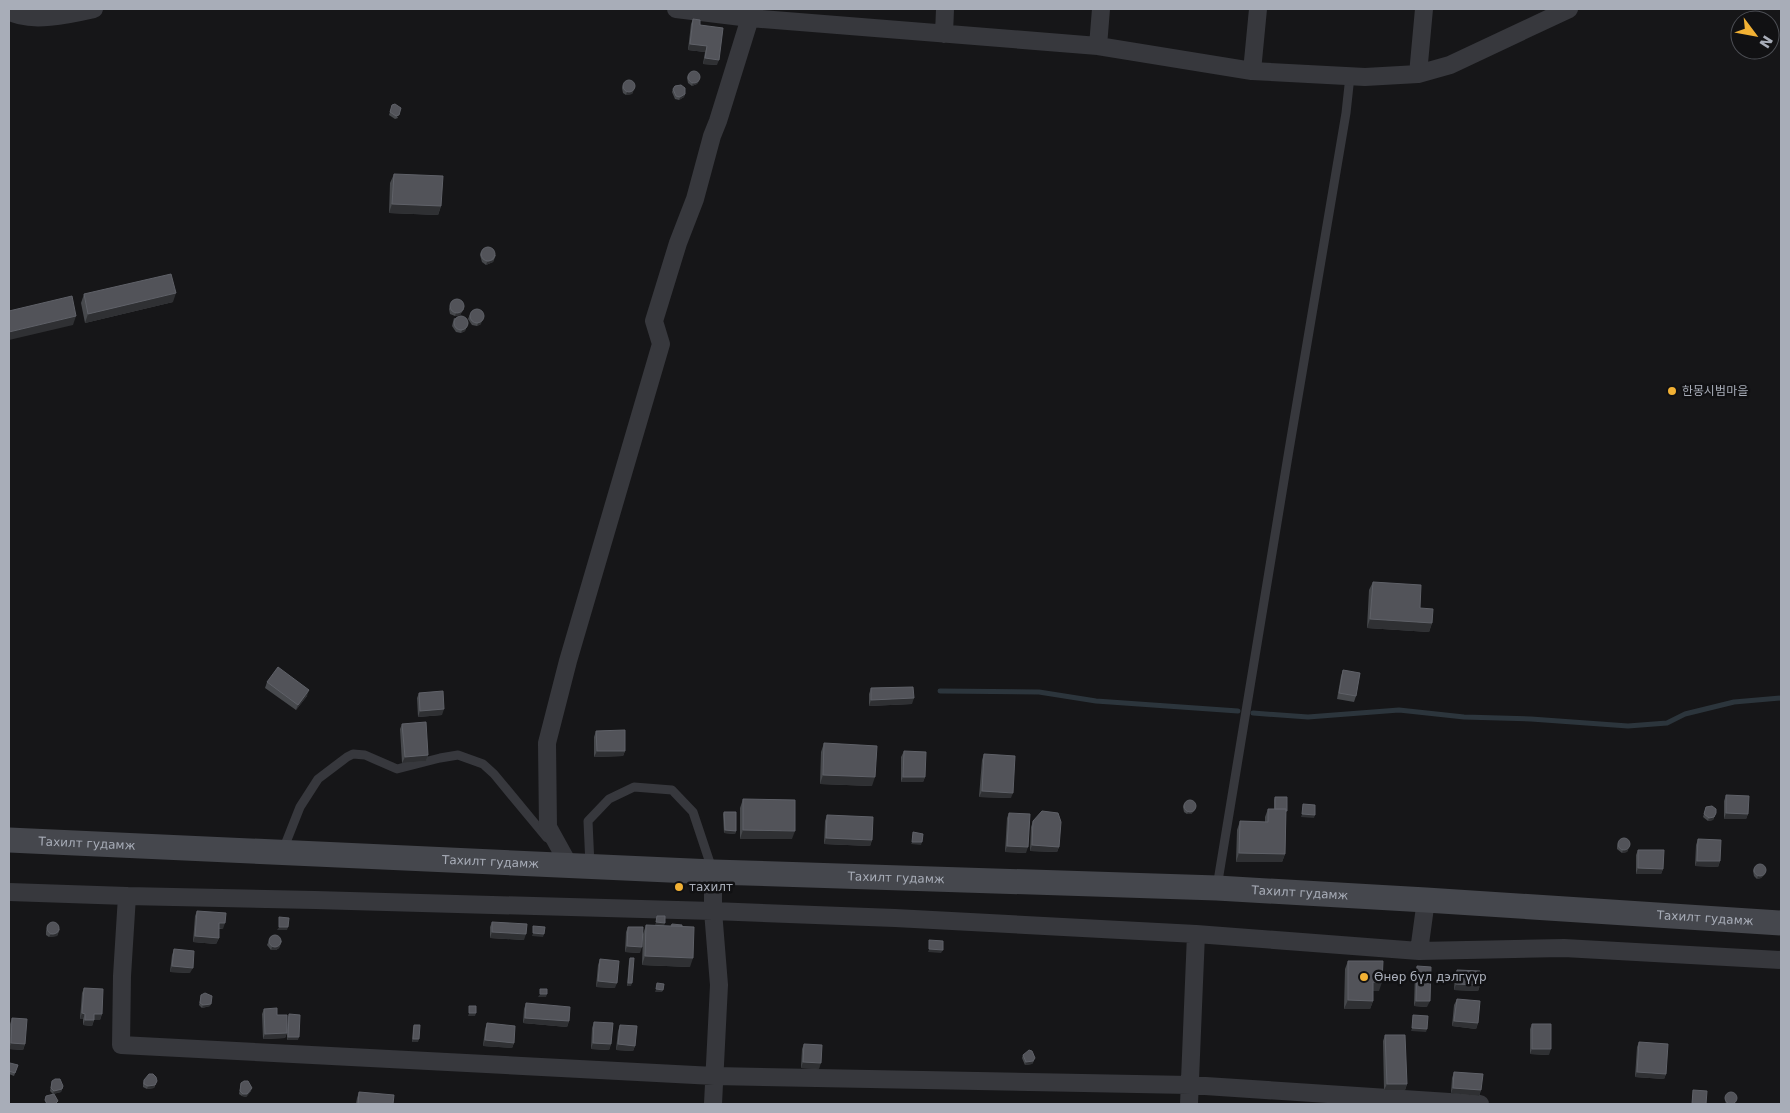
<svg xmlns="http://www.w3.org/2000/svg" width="1790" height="1113" font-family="'DejaVu Sans','Noto Sans KR',sans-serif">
<rect width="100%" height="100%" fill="#161618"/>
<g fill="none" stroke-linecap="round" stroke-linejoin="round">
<path stroke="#2c353c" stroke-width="5" d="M940,691L1039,692L1096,701L1238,711
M1253,713L1308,717L1399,710L1464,717L1531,719L1628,726L1667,723L1685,714L1734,702L1781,698"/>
<path stroke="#37383d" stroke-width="9" d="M283,850L300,807L318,779L347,757L353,754L365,755L397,769L440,758L458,755L483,764L494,774L547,838
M590,866L588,821L609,799L634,787L672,790L693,812L712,869
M1217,887L1289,450L1346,113L1350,76"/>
<path stroke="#37383d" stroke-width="18" d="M676,9L750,18L1098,46L1252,71L1365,77L1418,74L1450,65L1569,9
M9,11C29,24 72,14 94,9
M944,34L945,9
M1098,46L1101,9
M1252,71L1258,9
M1418,74L1424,9
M569,865L548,827L547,743L568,661L661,344L654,321L678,243L695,199L712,136L718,121L750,18
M9,892L127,896L315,900L713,911L895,918L1196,934L1419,951L1564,948L1781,960
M127,896L122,976L121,1045L714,1076L1190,1085L1480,1104
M1419,951L1426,900
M713,1104L719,985L713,911V872
M1189,1104L1196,934"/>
<path stroke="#45474d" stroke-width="25" id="s1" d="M9,840L713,872L1217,888L1426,900L1781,923"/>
</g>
<path fill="#47494d" d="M693,19L700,25L717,65L703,64L705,52L688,50L691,24Z
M688,75L699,81L697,84L692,86L688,83L687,78Z
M623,85L635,87L632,94L626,95L623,93L622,88Z
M673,89L685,94L684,97L679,100L675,99L672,92Z
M392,105L398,118L395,119L389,115Z
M394,174L441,206L438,215L389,213L390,183Z
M481,252L496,255L493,262L486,265L482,262L480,255Z
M84,294L173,302L85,323L81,303Z
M450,306L464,309L460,315L455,316L450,314L449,309Z
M471,312L481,324L477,326L472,325L468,319Z
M454,318L468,323L465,331L461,333L456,332L452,326Z
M1373,582L1420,608L1432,623L1429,632L1367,628L1369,590Z
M1343,670L1356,696L1354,702L1337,699L1341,676Z
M267,682L307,696L296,710L265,688Z
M871,688L912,704L869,706V694Z
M419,693L442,715L418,717L417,698Z
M402,724L428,755L426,761L402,763L400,729Z
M596,731L625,751L623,756L594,757V737Z
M824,743L872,786L820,784L821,752Z
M904,751L925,777L923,782H901V757Z
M984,754L1011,798L979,797L982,760Z
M1726,795L1748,814L1746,819H1724V801Z
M1275,797L1286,814L1285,854L1282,862H1236L1237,830L1240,821L1265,822V817L1268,809H1274V800Z
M743,799L792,839H740V808Z
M1184,804L1195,810L1191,814H1187L1184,812L1183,807Z
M1706,807L1716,813L1713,820L1708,821L1703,817Z
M724,812L736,831L735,834L724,833L723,814Z
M1009,813L1026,853L1005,852L1007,818Z
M827,815L872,840L870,846L824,844L825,821Z
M1033,821L1059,847L1057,852L1030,851L1031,827Z
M1698,839L1720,861L1718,867L1695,866L1696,845Z
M1618,843L1630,845L1627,852L1622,853L1617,849V846Z
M1638,850L1663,869L1661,874H1636V855Z
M1754,868L1765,874L1761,878L1757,879L1754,876L1753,871Z
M197,911L223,929H219V938L216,944L193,942L195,916Z
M492,922L524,940L490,938V927Z
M48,924L60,929L57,936L49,937L46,935V931Z
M646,925L690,967L642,965L643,934Z
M628,927L640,953L625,952L626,932Z
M271,936L282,941L279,948L276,950H271L267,945Z
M174,949L190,973L170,972L172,955Z
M630,958L631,986H627L629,961Z
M600,959L615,988L596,987L598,965Z
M1348,961L1379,991H1373V1001L1370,1009H1344L1345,969Z
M1417,966L1427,1007L1414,1006L1415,972Z
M1457,970L1480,985L1478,991L1454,990L1455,976Z
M84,988L102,1014L100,1020H94L92,1026L83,1025V1019H80L82,993Z
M201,995L210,1006L202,1008L199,1005Z
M1457,999L1478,1023L1476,1029L1452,1026L1454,1005Z
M526,1003L569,1021L567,1027L523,1023L524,1009Z
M264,1009L277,1015L287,1030L288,1017L289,1014L298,1040H287V1033L285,1038L263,1039L262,1014Z
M12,1018L25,1044L23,1050L9,1049L10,1024Z
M594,1022L611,1044L609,1050L591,1049L592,1028Z
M487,1023L514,1043L512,1048L483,1046L485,1029Z
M1532,1024L1549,1055L1530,1054V1029Z
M414,1025L418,1042H412L413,1028Z
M620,1025L635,1046L633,1051L616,1050L618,1031Z
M1385,1035L1407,1084L1405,1090H1384L1383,1041Z
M1639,1042L1666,1074L1664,1079L1635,1077L1637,1047Z
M804,1044L819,1069L801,1068L802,1049Z
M1023,1055L1034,1061L1032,1064L1025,1065L1022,1058Z
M18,1065L14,1076L9,1074V1066Z
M1454,1072L1481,1090L1479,1096L1451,1093L1452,1078Z
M144,1080L157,1081L154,1088L147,1089L143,1087V1083Z
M52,1081L63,1086L61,1092L53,1094L50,1091Z
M241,1083L251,1091L246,1097L242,1096L239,1094Z
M359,1092L393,1104H356L357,1098Z
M1726,1096L1735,1104H1726L1725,1099Z"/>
<path fill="#2f3033" d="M690,44L707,46L705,52L688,50Z
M705,58L719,60L717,65L703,64Z
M700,78L697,84L692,86L693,83Z
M635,87L632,94L626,95L627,92Z
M685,94L684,97L679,100L680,97Z
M392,204L441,206L438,215L389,213Z
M494,260L493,262L486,265L487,262Z
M176,293L173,302L85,323L88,314Z
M465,306L460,315L455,316L456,313Z
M76,316L73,325L9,340V332Z
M482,321L481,324L477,326L478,323Z
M466,328L465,331L461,333L462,330Z
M1370,619L1432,623L1429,632L1367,628Z
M309,690L307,696L296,710L298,705Z
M914,698L912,704L869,706L871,700Z
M444,709L442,715L418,717L420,711Z
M597,751H625L623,756L594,757Z
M428,755L426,761L402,763L405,757Z
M823,775L875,777L872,786L820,784Z
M903,777H925L923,782H901Z
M982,791L1013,793L1011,798L979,797Z
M1196,807L1195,810L1191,814H1187L1188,812Z
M1716,813L1713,820L1708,821L1709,818Z
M1726,813L1748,814L1746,819H1724Z
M1302,814L1315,815L1314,818L1301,817Z
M725,830L736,831L735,834L724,833Z
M743,830L795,831L792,839H740Z
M826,838L872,840L870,846L824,844Z
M912,842H922L921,845L911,844Z
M1032,845L1059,847L1057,852L1030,851Z
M1630,845L1627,852L1622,853L1623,850Z
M1007,846L1028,847L1026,853L1005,852Z
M1239,853L1285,854L1282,862H1236Z
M1697,861H1720L1718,867L1695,866Z
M1638,868L1663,869L1661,874H1636Z
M1766,871L1765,874L1761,878L1757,879L1758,876Z
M656,922L665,923L664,926L655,925Z
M219,923H225L223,929L217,928Z
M279,927H288L287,930H277Z
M492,932L526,934L524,940L490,938Z
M58,933L57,936L49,937L50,935Z
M533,933L544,934L543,937L532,936Z
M195,936L219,938L216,944L193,942Z
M280,945L279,948L276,950H271L272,947Z
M627,946L642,947L640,953L625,952Z
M929,949L943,950L941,953L928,952Z
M645,956L693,958L690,967L642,965Z
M172,966L193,968L190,973L170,972Z
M598,981L617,983L615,988L596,987Z
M1373,982H1382L1379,991H1370Z
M628,983H632L631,986H627Z
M1456,984L1480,985L1478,991L1454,990Z
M656,989L663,990L662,992H655Z
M540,994H547L546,997H538Z
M1348,1000L1373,1001L1370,1009H1344Z
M1416,1001H1430L1427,1007L1414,1006Z
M211,1004L210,1006L202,1008L203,1005Z
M82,1013L85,1014L83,1019H80Z
M469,1013H476L475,1016H468Z
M94,1014H102L100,1020H92Z
M525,1018L569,1021L567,1027L523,1023Z
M85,1020H94L92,1026L83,1025Z
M1454,1021L1478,1023L1476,1029L1452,1026Z
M1412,1028L1427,1029L1426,1032L1411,1031Z
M287,1033L285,1038L263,1039L265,1034Z
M288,1037H299L298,1040H287Z
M413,1039H419L418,1042H412Z
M485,1040L514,1043L512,1048L483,1046Z
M11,1043L25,1044L23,1050L9,1049Z
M593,1043L611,1044L609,1050L591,1049Z
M618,1044L635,1046L633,1051L616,1050Z
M1532,1049H1551L1549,1055L1530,1054Z
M1035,1058L1032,1064L1025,1065L1026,1062Z
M803,1062L821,1063L819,1069L801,1068Z
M1637,1072L1666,1074L1664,1079L1635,1077Z
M1387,1084H1407L1405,1090H1384Z
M155,1085L154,1088L147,1089L148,1086Z
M252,1088L251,1091L246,1097L242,1096L243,1094Z
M1453,1088L1481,1090L1479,1096L1451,1093Z
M62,1089L61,1092L53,1094L54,1091Z"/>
<path fill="#525359" stroke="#5f6168" d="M693,19L700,20V25L723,28L719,60L705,58L707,46L690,44Z
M688 77a6 6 0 1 1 12 0a6 6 0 1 1-12 0Z
M623 86a6 6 0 1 1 12 0a6 6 0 1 1-12 0Z
M681,85L685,88V94L680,97L676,96L673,89L675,86Z
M395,104L401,108L399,115L396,116L390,112L392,105Z
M394,174L443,176L441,206L392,204Z
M481 254a7 7 0 1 1 14 0a7 7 0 1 1-14 0Z
M171,274L176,293L88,314L84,294Z
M72,296L76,316L9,332V311Z
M450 306a7 7 0 1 1 14 0a7 7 0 1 1-14 0Z
M470 316a7 7 0 1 1 14 0a7 7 0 1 1-14 0Z
M454 323a7 7 0 1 1 14 0a7 7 0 1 1-14 0Z
M1373,582L1421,585L1420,608L1433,609L1432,623L1370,619Z
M278,667L309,690L298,705L267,682Z
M1343,670L1360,673L1356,696L1339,693Z
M913,687L914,698L871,700V688Z
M443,691L444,709L420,711L419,693Z
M426,722L428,755L405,757L402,724Z
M625,730V751H597L596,731Z
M824,743L877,746L875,777L823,775Z
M904,751L926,752L925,777H903Z
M984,754L1015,756L1013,793L982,791Z
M1726,795L1749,796L1748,814L1726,813Z
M1275,797H1287V811H1286V809H1275Z
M743,799L795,800V831L743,830Z
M1184 806a6 6 0 1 1 12 0a6 6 0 1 1-12 0Z
M1303,804L1315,805V815L1302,814Z
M1712,806L1716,809V813L1714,817L1709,818L1704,814L1706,807Z
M1268,809H1286L1285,854L1239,853L1240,821L1268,822Z
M1042,811L1058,813L1061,822L1059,847L1032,845L1033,821Z
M724,812H736V831L725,830Z
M1009,813L1030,814L1028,847L1007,846Z
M827,815L873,817L872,840L826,838Z
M913,832L923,834L922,842H912Z
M1618 844a6 6 0 1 1 12 0a6 6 0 1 1-12 0Z
M1698,839L1721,840L1720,861H1697Z
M1638,850H1664L1663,869L1638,868Z
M1754 870a6 6 0 1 1 12 0a6 6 0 1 1-12 0Z
M197,911L226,913L225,923H219V938L195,936Z
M657,916H665V923L656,922Z
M279,917L289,918L288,927H279Z
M47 928a6 6 0 1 1 12 0a6 6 0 1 1-12 0Z
M492,922L527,924L526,934L492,932Z
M672,924L682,925V926H671Z
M646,925L694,927L693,958L645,956Z
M533,926L545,927L544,934L533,933Z
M628,927H643L642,947L627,946Z
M269 941a6 6 0 1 1 12 0a6 6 0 1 1-12 0Z
M929,940L943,941V950L929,949Z
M174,949L194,951L193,968L172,966Z
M630,958H634L632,983H628Z
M600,959L619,961L617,983L598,981Z
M1348,961H1383L1382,982H1373V1001L1348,1000Z
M1417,966L1431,967L1430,1001H1416Z
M1457,970L1480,971V985L1456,984Z
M657,983L664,984L663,990L656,989Z
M84,988L103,989L102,1014H94V1020H85V1014L82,1013Z
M540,989H547V994H540Z
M205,993L212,996L211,1004L203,1005L200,1003L201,995Z
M1457,999L1480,1001L1478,1023L1454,1021Z
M526,1003L570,1007L569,1021L525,1018Z
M469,1006H476V1013H469Z
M277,1008V1015H287V1033L265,1034L264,1009Z
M289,1014L300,1015L299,1037H288Z
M1413,1015L1428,1016L1427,1029L1412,1028Z
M12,1018L27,1019L25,1044L11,1043Z
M594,1022L613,1023L611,1044L593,1043Z
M487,1023L515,1026L514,1043L485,1040Z
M1532,1024H1551V1049H1532Z
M414,1025H420L419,1039H413Z
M620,1025L637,1026L635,1046L618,1044Z
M1385,1035H1405L1407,1084H1387Z
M1639,1042L1668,1044L1666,1074L1637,1072Z
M804,1044L822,1045L821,1063L803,1062Z
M1029,1050L1032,1051L1035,1058L1033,1061L1026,1062L1023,1055Z
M10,1063L18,1065L15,1073L9,1071V1066Z
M1454,1072L1483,1074L1481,1090L1453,1088Z
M149,1074H153L156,1077L157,1081L155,1085L148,1086L144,1084V1080Z
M55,1079H60L63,1086L62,1089L54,1091L51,1088L52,1081Z
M244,1081H248L252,1088L247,1094H243L240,1091L241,1083Z
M1693,1090L1707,1091L1706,1104H1692Z
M359,1092L394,1095L393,1104H358Z
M1725 1098a6 6 0 1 1 12 0a6 6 0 1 1-12 0Z
M54,1094L58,1101L55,1104H47L45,1100L46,1096Z"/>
<g fill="#f2b134" stroke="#111113" stroke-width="2">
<circle cx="1672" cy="391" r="5"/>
<circle cx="679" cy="887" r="5"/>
<circle cx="1364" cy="977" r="5"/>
</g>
<g text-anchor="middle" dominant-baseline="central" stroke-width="5" stroke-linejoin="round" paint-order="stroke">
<g font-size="12" fill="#a8adb8" stroke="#111113" text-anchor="start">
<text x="1682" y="391">한몽시범마을</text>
<text x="689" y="887">тахилт</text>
<text x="1374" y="977">Өнөр бүл дэлгүүр</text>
</g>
<g font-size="12" fill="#a8adb8" stroke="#111113">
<text stroke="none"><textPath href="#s1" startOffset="78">Тахилт гудамж</textPath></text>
<text stroke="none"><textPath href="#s1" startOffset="482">Тахилт гудамж</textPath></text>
<text stroke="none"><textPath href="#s1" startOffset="888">Тахилт гудамж</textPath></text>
<text stroke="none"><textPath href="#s1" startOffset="1292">Тахилт гудамж</textPath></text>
<text stroke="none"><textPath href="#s1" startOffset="1698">Тахилт гудамж</textPath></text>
</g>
</g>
<rect width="1790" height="1113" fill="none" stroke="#a8adb8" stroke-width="20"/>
<g transform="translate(1755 35) rotate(122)"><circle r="24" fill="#111113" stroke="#4d4f55"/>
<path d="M0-4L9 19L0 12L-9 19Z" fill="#f2b134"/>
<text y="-8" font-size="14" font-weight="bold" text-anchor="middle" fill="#a8adb8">N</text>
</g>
</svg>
